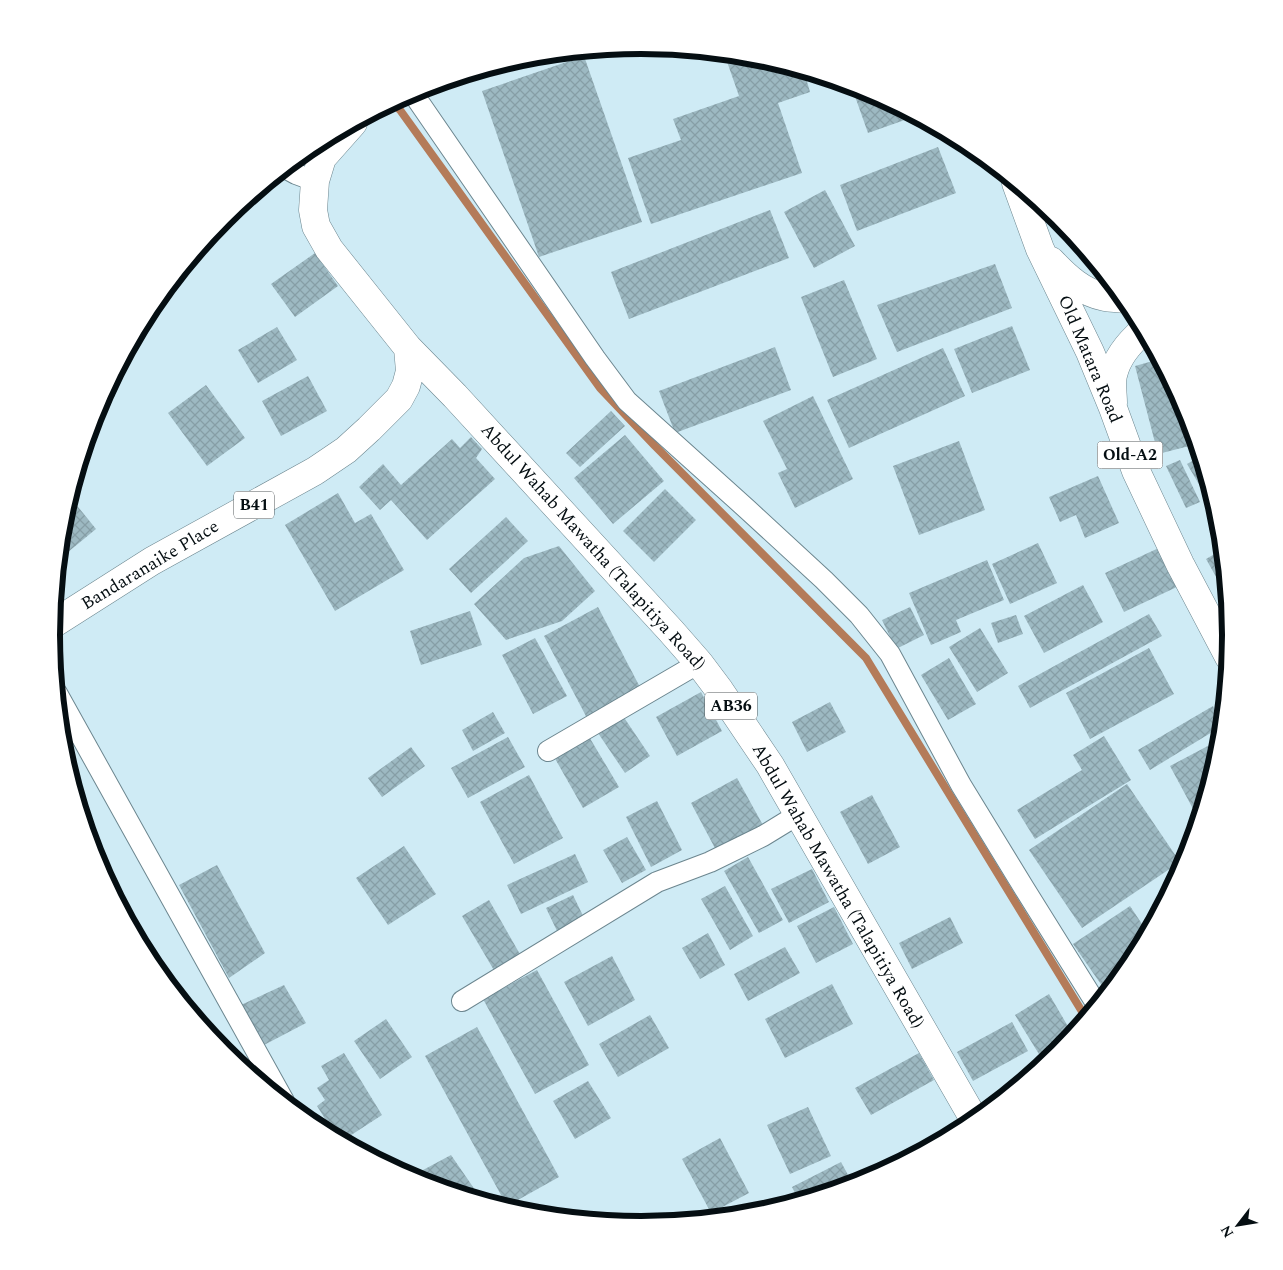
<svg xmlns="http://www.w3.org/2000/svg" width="1283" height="1270" font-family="Spectral,serif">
<defs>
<pattern id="building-cross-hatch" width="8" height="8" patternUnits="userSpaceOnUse" patternTransform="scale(1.25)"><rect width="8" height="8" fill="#9db9c2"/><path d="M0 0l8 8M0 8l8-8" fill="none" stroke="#869ea6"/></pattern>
</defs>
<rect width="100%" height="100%" fill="#cfebf5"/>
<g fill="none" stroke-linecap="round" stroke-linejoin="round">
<path stroke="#b47b59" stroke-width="8" d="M393,102L400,110L600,388L655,446L866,658L1086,1018"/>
</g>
<path fill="url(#building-cross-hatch)" d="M724,53L757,56L804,71L810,92L778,103L802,173L651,224L628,158L681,140L673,119L739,96Z
M584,56L642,222L539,257L482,91Z
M851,85L868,90L916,116L868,133Z
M938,147L956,193L857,231L840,185Z
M825,190L855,246L814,268L784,212Z
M770,210L789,258L629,319L611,272Z
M315,253L338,286L295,317L271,284Z
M995,264L1012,308L897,352L877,305Z
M844,280L877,359L833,377L801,297Z
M1012,326L1030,370L972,393L954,349Z
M277,327L297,360L258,383L238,350Z
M775,347L791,390L675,433L659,391Z
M943,348L965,396L849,448L827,400Z
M1160,359L1187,409L1197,444L1158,454L1135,366Z
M308,376L327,411L281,436L262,401Z
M109,385L115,396L98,406Z
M206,385L245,438L207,466L168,413Z
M813,396L853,479L795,508L778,473L787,469L763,421Z
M611,411L625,426L580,467L566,453Z
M625,435L664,481L613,524L574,478Z
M471,437L482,449L476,458L495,479L427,540L391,500L380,510L359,487L383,464L401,485L452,439L460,448Z
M959,441L985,510L919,535L893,466Z
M1201,456L1220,520L1187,464Z
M1180,460L1200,502L1186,508L1166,466Z
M1098,476L1119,523L1085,538L1076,515L1060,522L1049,497Z
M665,489L696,520L654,562L623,531Z
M338,493L355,523L371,514L404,570L335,611L285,525Z
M70,497L96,529L62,557L59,554L63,520Z
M506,517L528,541L471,593L449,569Z
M1220,522L1222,541L1217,544L1209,529Z
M1038,543L1057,583L1010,604L992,564Z
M559,546L595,591L562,621L506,640L474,604L524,558Z
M1163,546L1181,585L1124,612L1105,573Z
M1223,549L1227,585L1228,598L1206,559Z
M987,560L1004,600L956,620L961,632L931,645L909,593Z
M1083,585L1103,622L1044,653L1024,616Z
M598,607L642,691L588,720L544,636Z
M910,607L924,635L896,649L882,620Z
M470,611L482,645L421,665L410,631Z
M1149,614L1162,636L1030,708L1018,686Z
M1016,615L1023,634L998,643L991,623Z
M980,628L1008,673L977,692L949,647Z
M535,638L567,696L533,714L502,655Z
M1149,648L1174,694L1090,739L1066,693Z
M949,658L976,704L948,720L921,675Z
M701,692L722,731L677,756L656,717Z
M830,702L846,732L807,752L792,722Z
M1213,706L1222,726L1150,770L1138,750Z
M493,712L505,733L473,751L462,730Z
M623,716L650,756L625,773L598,733Z
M588,735L619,787L583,808L553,755Z
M1104,736L1131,780L1035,839L1017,810L1082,770L1073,755Z
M508,737L525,767L468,798L451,768Z
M1221,739L1220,750L1199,820L1170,766Z
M411,747L425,766L382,797L368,778Z
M529,775L563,838L514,864L480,802Z
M737,778L764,827L717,852L691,803Z
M1127,784L1180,862L1082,928L1029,850Z
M872,795L900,847L868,864L840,812Z
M657,801L682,850L651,867L626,817Z
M627,837L646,870L622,883L603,850Z
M404,846L436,894L388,925L356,878Z
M575,854L588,882L521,914L507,885Z
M748,857L783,920L759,933L724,871Z
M217,865L265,953L229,978L179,885Z
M812,869L829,902L789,923L771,889Z
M725,886L753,936L730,950L701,899Z
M573,895L585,920L558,933L546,908Z
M489,900L521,956L495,972L462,916Z
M1130,906L1148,933L1132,963L1107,993L1073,944Z
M834,907L853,944L816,963L797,926Z
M950,917L963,943L912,969L899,943Z
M708,933L725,965L700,979L682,948Z
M785,947L800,973L748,1001L734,974Z
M612,956L635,1000L588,1026L564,982Z
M537,970L589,1065L535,1094L483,999Z
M832,984L853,1024L785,1058L765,1019Z
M284,985L306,1023L264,1045L241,1005Z
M1049,994L1073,1035L1058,1052L1045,1064L1015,1015Z
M650,1015L669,1048L618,1077L599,1044Z
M386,1019L412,1057L380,1079L354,1041Z
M1012,1022L1028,1051L973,1081L957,1052Z
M477,1027L559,1177L507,1206L425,1056Z
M344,1053L382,1115L342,1141L337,1138L317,1106L325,1100L317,1088L329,1080L321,1066Z
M919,1053L934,1080L871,1115L855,1088Z
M588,1081L611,1118L575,1139L553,1101Z
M1018,1084L1019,1085L988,1110L984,1105Z
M808,1107L831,1156L790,1174L767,1125Z
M720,1138L749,1193L711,1213L682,1159Z
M451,1155L482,1200L415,1180L410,1177Z
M841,1162L853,1184L799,1201L792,1187Z"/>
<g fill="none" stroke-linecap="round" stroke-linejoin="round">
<defs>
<path id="street" d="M412,92L595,358L627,401L748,510L824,580L859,615L890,654L961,785L1024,888L1097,1005
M285,168L296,174L315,181
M57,693L284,1101
M548,751L699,663
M462,1001L657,882L710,862L763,836L799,814"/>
<path id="primary" d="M353,123L322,158L315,181L313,210L316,226L329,249L408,348L455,396L671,631L699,663L720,691L770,765L975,1121
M53,624L152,561L315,471L346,450L369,429L399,399L406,386L410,371L408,348"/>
<path id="highway" d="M1016,183L1040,249L1090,352L1113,408L1136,471L1180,564L1229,657
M1051,261C1066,277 1083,293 1105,297C1111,298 1118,298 1125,299
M1113,403C1113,394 1111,383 1113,375C1117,357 1131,341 1144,330"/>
</defs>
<use href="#street" stroke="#6c868f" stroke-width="22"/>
<use href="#primary" stroke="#6c868f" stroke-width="29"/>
<use href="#highway" stroke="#6c868f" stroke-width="29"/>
<use href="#street" stroke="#fff" stroke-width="20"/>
<use href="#primary" stroke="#fff" stroke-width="28"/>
<use href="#highway" stroke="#fff" stroke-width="28"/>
</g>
<g text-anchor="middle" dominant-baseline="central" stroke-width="4.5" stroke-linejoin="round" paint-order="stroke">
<g fill="#fff" stroke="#505659" stroke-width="1">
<rect x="1097.5" y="441.5" width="65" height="27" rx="4"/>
<rect x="234" y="491.5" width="40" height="27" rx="4"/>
<rect x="705" y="692.5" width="52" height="27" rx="4"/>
</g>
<g font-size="16" font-weight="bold" fill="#050e12">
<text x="1130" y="455">Old-A2</text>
<text x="254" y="505">B41</text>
<text x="731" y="706">AB36</text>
</g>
<g font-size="18" fill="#050e12" stroke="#fff">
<text transform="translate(1090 359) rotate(67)">Old Matara Road</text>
<text transform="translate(593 547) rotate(48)">Abdul Wahab Mawatha (Talapitiya Road)</text>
<text transform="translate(150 565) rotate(-31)">Bandaranaike Place</text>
<text transform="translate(838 886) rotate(60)">Abdul Wahab Mawatha (Talapitiya Road)</text>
</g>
</g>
<path d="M0 0H1283V1270H0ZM60 635a581 581 0 1 1 1162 0a581 581 0 1 1-1162 0Z" fill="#fff" fill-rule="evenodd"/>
<path fill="none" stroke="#050e12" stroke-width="6" d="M60 635a581 581 0 1 1 1162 0a581 581 0 1 1-1162 0Z"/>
<g transform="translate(1238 1225) rotate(239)" stroke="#ffffff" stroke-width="4" paint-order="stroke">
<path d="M0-4L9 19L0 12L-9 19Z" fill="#050e12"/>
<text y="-8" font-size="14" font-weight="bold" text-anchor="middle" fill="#050e12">N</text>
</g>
</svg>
